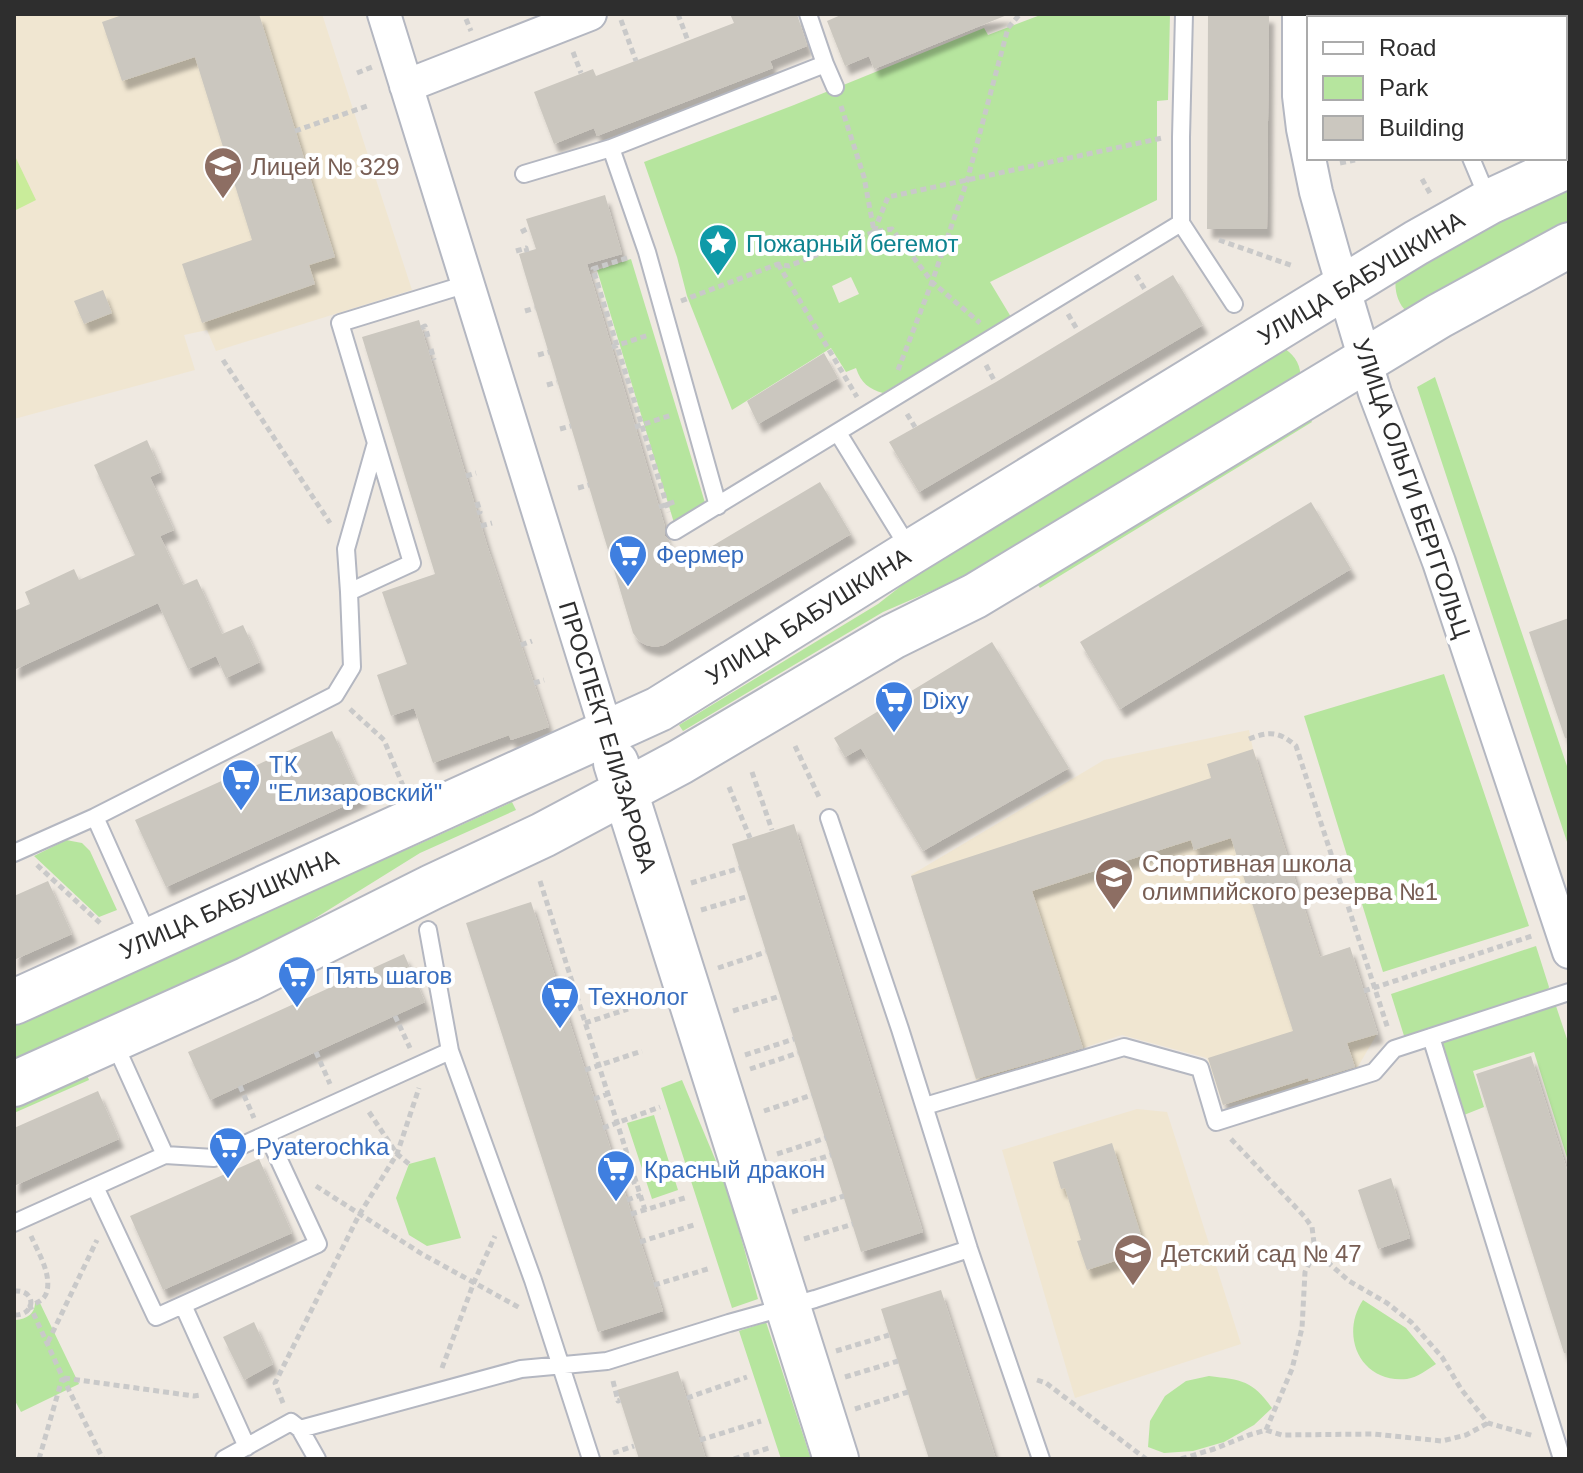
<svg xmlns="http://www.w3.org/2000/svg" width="1583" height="1473" font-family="Helvetica,sans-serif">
<defs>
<filter id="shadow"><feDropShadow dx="5" dy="9" stdDeviation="2" flood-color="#0004"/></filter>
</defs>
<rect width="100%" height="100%" fill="#efe9e1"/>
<path fill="#f0e6d1" d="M14,14H322L412,290L216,351L207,330L184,335L195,370L14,419Z
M1249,730L1253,749L1320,957L1377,1034L1356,1070L1310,1085L1223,1105L1207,1058L1122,1035L977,1083L911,875L1104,760Z
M1137,1109L1167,1112L1241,1344L1075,1398L1002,1150Z"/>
<path fill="#b6e59e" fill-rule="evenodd" d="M1043,14H1170L1168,100L1157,101V200L990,282L1011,317L883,393C869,389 861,383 856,368L846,372L831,348L732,410L687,296L677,257L644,162L794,105L984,28L988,35ZM851,277L859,294L839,303L832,286Z
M1569,183V226L1407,312C1397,303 1394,289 1396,276Z
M631,259L706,506L675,526L597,270Z
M1282,347C1293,353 1302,365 1300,378L996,563L883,612L683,731L679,725L878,604L980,524Z
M1435,377L1569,772V848L1417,387Z
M1307,413L1312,422L1040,588L1034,579Z
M1444,674L1529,926L1383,972L1304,716Z
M512,802L516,810L420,853L240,965L14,1067V1020L225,925L417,845Z
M66,840L82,843L90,851L117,910L99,917L34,856Z
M1536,946L1549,987L1547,993L1405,1039L1391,994Z
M1555,1003L1569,1045V1164L1534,1052L1473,1071L1484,1107L1464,1115L1441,1041Z
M85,1070L89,1080L14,1113V1102Z
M682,1080L728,1190L758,1299L732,1308L661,1088Z
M654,1115L678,1190L652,1199L627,1123Z
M435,1157L461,1238L427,1246L409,1235L396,1198L409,1164Z
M1363,1300L1406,1328L1436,1364C1427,1370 1418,1377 1407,1379C1361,1384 1339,1336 1363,1300Z
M39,1301L79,1384L21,1412L14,1399V1320C24,1320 35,1315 35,1303Z
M766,1322L811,1459H781L739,1331Z
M1209,1376C1242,1380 1252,1380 1272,1408L1254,1425L1224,1442L1193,1451L1164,1453L1148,1447L1150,1421L1165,1396L1186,1381Z"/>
<path fill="#c9ec9a" d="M14,154L36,200L14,211Z"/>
<path fill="#cbc7bf" filter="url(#shadow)" d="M125,14H259L335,257L309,265L315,284L202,323L182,264L252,240L195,57L122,81L102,22Z
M730,14H797L807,46L770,61L773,68L597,136L594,128L554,144L534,92L593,69L596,76L734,23Z
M843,14H1007V15L874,69L869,56L845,66L827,21Z
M1208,14H1269L1267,229H1207Z
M605,195L622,254L587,264L665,527V536L669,540L677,567L820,482L851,534L664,645L655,647L646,645L639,641L633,633L519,254L536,249L526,219Z
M1173,275L1203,325L919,492L889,442L996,382Z
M103,290L112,313L84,324L74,301Z
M419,320L487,545L549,727L511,740L509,735L433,763L414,708L391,716L377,675L407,664L382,592L435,574L362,337Z
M824,353L838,378L758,424L747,401Z
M147,440L161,472L150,477L174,530L160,536L183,585L197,579L222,634L243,625L260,662L226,678L216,656L188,669L158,603L14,670V611L30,604L25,592L74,569L79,580L135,555L94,465Z
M1311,502L1351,569L1120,709L1080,642Z
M1569,618V738H1565L1529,632Z
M992,642L1069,768L923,851L861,748L845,757L834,738Z
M332,731L362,798L166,887L135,820Z
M1253,749L1320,957L1350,947L1364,991L1378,1034L1347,1043L1355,1067L1309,1081L1308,1078L1223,1105L1208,1058L1293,1031L1231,838L1194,850L1191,840L1032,891L1083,1048L976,1079L911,876L1211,778L1207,764Z
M794,824L923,1232L861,1252L732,844Z
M48,881L72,934L14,960V896Z
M531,902L663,1311L598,1332L466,923Z
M404,954L425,1002L210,1100L188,1052Z
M1531,1056L1569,1176V1353H1564L1476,1074Z
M98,1091L119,1139L14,1186V1128Z
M1112,1143L1146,1251L1087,1270L1077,1241L1081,1240L1065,1188L1061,1189L1053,1162Z
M259,1159L292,1233L163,1290L130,1216Z
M1391,1178L1410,1238L1378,1249L1358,1190Z
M941,1290L996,1459H929L881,1309Z
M254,1322L273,1364L244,1380L223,1337Z
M678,1371L706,1459H639L617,1390Z"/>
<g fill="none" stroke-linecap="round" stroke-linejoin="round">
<defs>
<path id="lane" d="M825,64L835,87
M1471,158L1489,201
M524,174L611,148
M1181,223L1234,304
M838,433L910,550
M718,506L647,252L611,148L825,64L808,14
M675,531L1181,223V137L1184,14
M349,592L346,549L376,443
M95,817L150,940
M829,818L900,1029L969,1249L1041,1459
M14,853L95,817L335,695L352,667L349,592L412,563L340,323L467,284
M428,930L450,1051L533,1280L591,1459
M1431,1037L1562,1459
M113,1040L165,1155
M925,1106L1124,1047L1200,1068L1216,1122L1374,1072L1394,1049L1569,992
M95,1187L156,1317L318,1244L267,1134
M14,1223L165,1155L214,1158L450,1051
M183,1305L247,1447
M300,1429L521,1369L607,1361L729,1323L815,1299L969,1249
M224,1459L291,1422L300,1429L317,1459"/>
<path id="street" d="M384,14L607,733
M1299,14V96L1303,129L1316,192L1334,256L1375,393L1439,562L1569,952
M406,86L590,14"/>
<path id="secondary" d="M616,763L836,1459
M14,1002L659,709L911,552L1416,243L1489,202L1569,165
M14,1084L248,979L432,887L543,835L680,762L892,637L975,596L1439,316L1569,245"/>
</defs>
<use href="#lane" stroke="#b4b7c1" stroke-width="20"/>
<use href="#street" stroke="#b4b7c1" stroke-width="36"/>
<use href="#secondary" stroke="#b4b7c1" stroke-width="48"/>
<path stroke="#c9c9c9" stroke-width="5" stroke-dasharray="6 4" stroke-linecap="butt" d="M678,14L688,41
M466,19L471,31
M621,20L636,61
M573,52L581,73
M357,73L372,67
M841,106L864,177L874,231
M295,131L367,106
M1340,163L1355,160
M1422,179L1431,195
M874,231L888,197L1162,138
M521,232L529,228
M1219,240L1293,266
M516,251L526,248L527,252
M627,258L593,269L669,512
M778,264L857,397
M1136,275L1146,291
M681,301L778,264L789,266L874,232L892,229L932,282L980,323
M525,311L535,308
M1068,314L1078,331
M421,328L425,326L428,337
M612,347L649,335
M431,349L434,360
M538,355L549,352
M223,360L330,523
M986,365L995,382
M898,370L932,282L967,181L1008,28L1020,14
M547,385L557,382
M907,414L915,427
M635,427L672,415
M560,429L571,426
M466,476L476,473
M578,488L589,485
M477,502L480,512L477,513
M659,507L677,501
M481,526L492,523
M521,645L532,641
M534,683L544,680
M350,709L384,740L404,788
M1249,739C1269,731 1279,731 1296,746L1388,1029
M795,746L820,799
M752,772L772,830
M729,787L750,838
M37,865L100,923
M540,881L645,1210
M691,883L740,868
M701,910L749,896
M718,968L766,952
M1364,991L1532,936
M733,1011L780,996
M395,1016L410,1048
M585,1023L628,1009
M316,1052L330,1084
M745,1055L794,1039
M750,1069L798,1053
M585,1070L642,1051
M240,1086L254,1118
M594,1099L608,1094
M764,1111L812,1095
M369,1112L397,1154L409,1164
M603,1128L660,1107
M1231,1139L1304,1216L1312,1227L1315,1251L1349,1281L1387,1303L1411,1322L1442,1357L1461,1389L1488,1423L1534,1436
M777,1154L826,1138
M782,1170L831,1155
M316,1186L422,1254L520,1308
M622,1186L636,1181
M627,1200L641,1195
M792,1212L844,1196
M631,1214L688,1197
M31,1236C38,1252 53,1276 46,1294C43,1301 36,1303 30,1306L63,1378L103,1459
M804,1239L853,1224
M640,1242L697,1224
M654,1285L711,1268
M14,1291C37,1289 36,1316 14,1315
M48,1342L97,1240
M836,1351L889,1335
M442,1368L474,1282L495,1236
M845,1377L898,1361
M64,1378L194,1396L200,1395
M1037,1380L1046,1383L1146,1459
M613,1381L618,1401L620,1400
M687,1398L747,1377
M283,1403L275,1383L359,1215L397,1154L419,1088
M855,1409L908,1392
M1266,1430L1292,1369L1302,1328L1305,1272L1315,1251
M700,1440L761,1421
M613,1453L634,1446
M39,1459L62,1379
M734,1459L769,1448
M1181,1459L1214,1449L1249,1435L1266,1430L1282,1435L1373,1434L1442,1441L1466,1435L1488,1423"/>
<use href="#lane" stroke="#fff" stroke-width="16"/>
<use href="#street" stroke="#fff" stroke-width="32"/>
<use href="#secondary" stroke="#fff" stroke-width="44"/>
</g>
<defs>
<symbol id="school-pin" viewBox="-11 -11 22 30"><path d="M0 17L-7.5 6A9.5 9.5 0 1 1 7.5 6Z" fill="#8d6e63" stroke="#fff"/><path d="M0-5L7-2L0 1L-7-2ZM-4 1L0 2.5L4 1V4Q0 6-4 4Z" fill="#fff"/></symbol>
<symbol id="sight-pin" viewBox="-11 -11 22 30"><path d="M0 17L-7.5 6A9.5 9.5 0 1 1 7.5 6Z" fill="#0f9aa8" stroke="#fff"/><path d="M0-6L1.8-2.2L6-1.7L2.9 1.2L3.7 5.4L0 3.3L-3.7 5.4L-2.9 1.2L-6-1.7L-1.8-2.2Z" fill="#fff"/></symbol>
<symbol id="supermarket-pin" viewBox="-11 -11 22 30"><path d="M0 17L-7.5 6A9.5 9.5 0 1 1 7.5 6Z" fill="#3f7fe0" stroke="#fff"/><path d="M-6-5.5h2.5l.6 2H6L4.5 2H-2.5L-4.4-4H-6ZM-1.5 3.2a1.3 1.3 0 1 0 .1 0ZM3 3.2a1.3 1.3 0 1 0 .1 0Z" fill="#fff"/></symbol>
</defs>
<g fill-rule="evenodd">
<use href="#school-pin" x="201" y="144" width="44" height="60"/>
<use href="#sight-pin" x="696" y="221" width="44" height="60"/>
<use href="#supermarket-pin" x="606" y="532" width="44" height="60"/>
<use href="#supermarket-pin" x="872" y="678" width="44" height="60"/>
<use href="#supermarket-pin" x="219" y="756" width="44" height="60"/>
<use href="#school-pin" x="1092" y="855" width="44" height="60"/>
<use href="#supermarket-pin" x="275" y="953" width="44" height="60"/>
<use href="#supermarket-pin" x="538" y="974" width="44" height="60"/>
<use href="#supermarket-pin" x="206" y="1124" width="44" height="60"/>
<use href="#supermarket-pin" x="594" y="1147" width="44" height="60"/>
<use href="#school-pin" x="1111" y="1231" width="44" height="60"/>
</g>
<g text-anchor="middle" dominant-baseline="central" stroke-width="8" stroke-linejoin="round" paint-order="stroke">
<g font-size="24" fill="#785e54" stroke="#fff" text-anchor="start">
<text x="251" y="166">Лицей № 329</text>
<text x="1142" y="863">Спортивная школа<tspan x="1142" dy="28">олимпийского резерва №1</tspan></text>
<text x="1161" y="1253">Детский сад № 47</text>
</g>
<g font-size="24" fill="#0d838f" stroke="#fff" text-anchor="start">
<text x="746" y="243">Пожарный бегемот</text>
</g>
<g font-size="24" fill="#2e2e2e" stroke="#fff">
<text transform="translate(1361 278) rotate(-31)">УЛИЦА БАБУШКИНА</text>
<text transform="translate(1412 488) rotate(71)">УЛИЦА ОЛЬГИ БЕРГГОЛЬЦ</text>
<text transform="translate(808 616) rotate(-32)">УЛИЦА БАБУШКИНА</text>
<text transform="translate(608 737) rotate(73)">ПРОСПЕКТ ЕЛИЗАРОВА</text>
<text transform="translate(229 904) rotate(-24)">УЛИЦА БАБУШКИНА</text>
</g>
<g font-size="24" fill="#366cbe" stroke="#fff" text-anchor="start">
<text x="656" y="554">Фермер</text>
<text x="922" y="700">Dixy</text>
<text x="269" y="764">ТК<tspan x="269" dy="28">"Елизаровский"</tspan></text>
<text x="325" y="975">Пять шагов</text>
<text x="588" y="996">Технолог</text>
<text x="256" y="1146">Pyaterochka</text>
<text x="644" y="1169">Красный дракон</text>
</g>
</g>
<rect width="1583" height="1473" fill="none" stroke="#2e2e2e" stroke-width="32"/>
<rect x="1307" y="16" width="260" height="144" fill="#ffffff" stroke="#ababab" stroke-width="2"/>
<rect x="1323" y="42" width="40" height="12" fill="#ffffff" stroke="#ababab" stroke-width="2"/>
<text x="1379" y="56" font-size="24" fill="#2e2e2e">Road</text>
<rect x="1323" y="76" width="40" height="24" fill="#b6e59e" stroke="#ababab" stroke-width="2"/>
<text x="1379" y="96" font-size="24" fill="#2e2e2e">Park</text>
<rect x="1323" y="116" width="40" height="24" fill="#cbc7bf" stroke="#ababab" stroke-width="2"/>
<text x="1379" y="136" font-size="24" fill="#2e2e2e">Building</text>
</svg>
